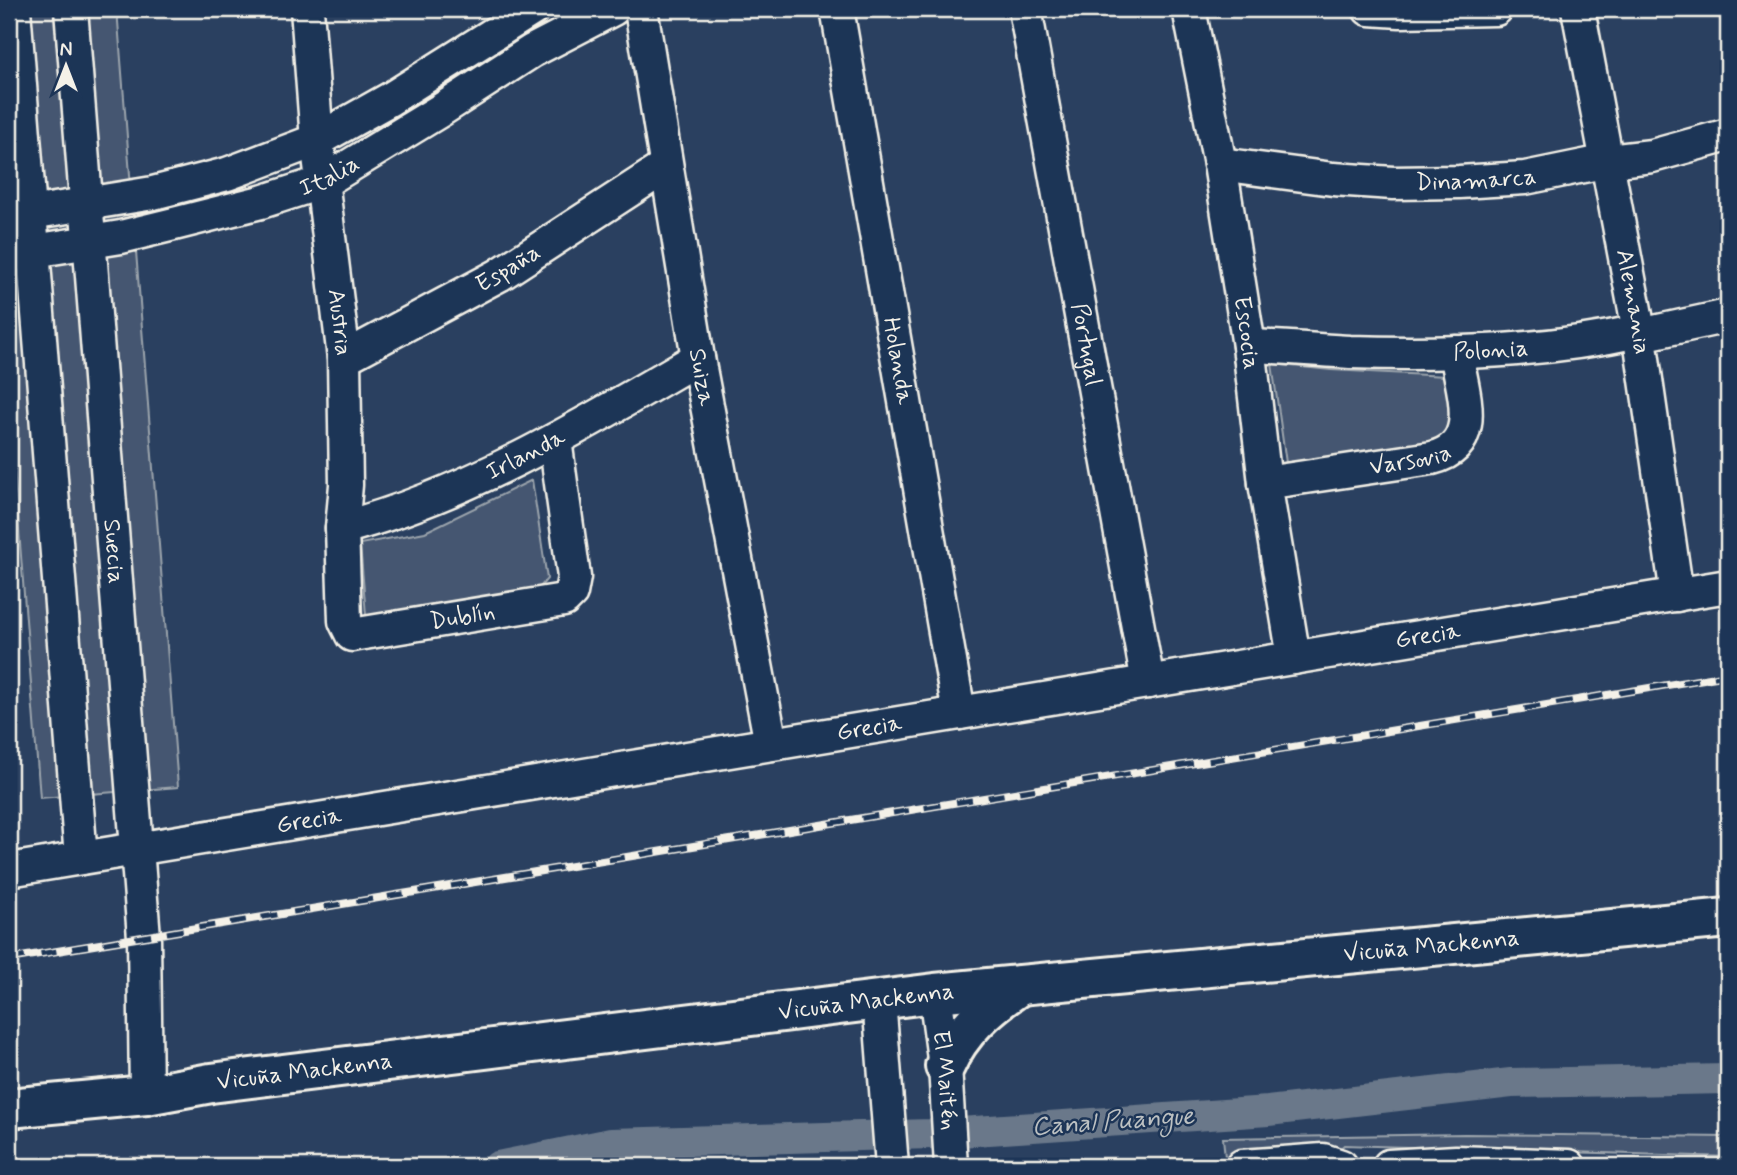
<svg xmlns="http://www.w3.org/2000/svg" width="1737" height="1175" font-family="Mynerve,sans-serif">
<rect width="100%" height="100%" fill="#2a4060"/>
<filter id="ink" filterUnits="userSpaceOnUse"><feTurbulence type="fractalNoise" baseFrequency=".0143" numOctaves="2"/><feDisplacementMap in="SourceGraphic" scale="14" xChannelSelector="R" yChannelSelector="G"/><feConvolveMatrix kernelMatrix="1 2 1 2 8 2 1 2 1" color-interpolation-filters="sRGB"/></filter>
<g filter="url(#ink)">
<path fill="#445771" stroke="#9ca4ac" stroke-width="2" d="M9,9H117L178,787L40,798L9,403Z
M1272,364L1331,370L1446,376L1455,428L1439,448L1287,470Z
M532,480L547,579L534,594L367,627L360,544L425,532Z
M1465,1134L1728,1137V1157L1344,1145L1320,1166H1226L1223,1138Z"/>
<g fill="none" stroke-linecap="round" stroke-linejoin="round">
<path stroke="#6a788a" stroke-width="30" d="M498,1166L611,1143L931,1134L1268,1111L1511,1083L1728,1079"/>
<defs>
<g id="minor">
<path d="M14,9L81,858"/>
<path id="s1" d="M71,9L144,937L146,1095"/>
<path id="s2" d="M307,9L317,140L344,358L346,485L342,528L345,621L352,635L564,600L571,593L574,577L555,440"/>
<path id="s3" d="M641,9L698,358L771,744"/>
<path id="s4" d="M837,9L959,713"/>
<path id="s5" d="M1025,9L1148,682"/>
<path id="s6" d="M1189,9L1220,164L1249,346L1265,483L1294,658"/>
<path d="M1369,9L1400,11L1496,9"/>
<path id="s7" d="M1578,9L1639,331L1677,595"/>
<path id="s8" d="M1220,164L1333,179L1393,183L1459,182L1525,178L1608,161L1652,156L1728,135"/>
<path d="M12,216L153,193L227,174L317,140L390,99L533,9"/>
<path id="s9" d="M9,255L121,237L170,225L261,202L323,182L441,110L532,51L613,9"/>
<path id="s10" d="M1249,346C1283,347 1317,350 1350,352C1447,355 1544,352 1639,331L1645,334L1728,316"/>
<path id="s11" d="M344,358L499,275L665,167"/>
<path id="s12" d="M1265,483L1432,458C1484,445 1462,391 1456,352"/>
<path id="s13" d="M342,528C470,494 585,424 698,358"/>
<path id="s14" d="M9,870L1728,586"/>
<path id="s15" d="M935,993L945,1066L951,1166"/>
<path d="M879,1000L892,1166"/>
<path d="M1242,1166L1323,1160L1341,1166"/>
<path d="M1389,1166L1456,1162L1569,1166"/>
</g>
<g id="major">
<path d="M945,1066C961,1030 988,1007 1020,985"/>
<path id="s16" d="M9,1108L146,1095L211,1083L935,993L1728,918"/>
</g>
</defs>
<use href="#minor" stroke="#f4f1e8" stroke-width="37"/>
<use href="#major" stroke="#f4f1e8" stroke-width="44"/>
<use href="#minor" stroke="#1d3557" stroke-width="32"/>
<use href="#major" stroke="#1d3557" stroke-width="38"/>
<defs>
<path id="rail" d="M9,959L1728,675"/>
</defs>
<use href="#rail" stroke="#f4f1e8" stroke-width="8"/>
<use href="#rail" stroke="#1d3557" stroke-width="5" stroke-dasharray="16" stroke-linecap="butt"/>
</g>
</g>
<g text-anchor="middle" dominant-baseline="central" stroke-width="5" stroke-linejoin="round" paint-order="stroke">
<g font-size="24" fill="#f4f1e8" stroke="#1d3557">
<text stroke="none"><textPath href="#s9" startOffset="331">Italia</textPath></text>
<text stroke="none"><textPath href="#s8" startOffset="257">Dinamarca</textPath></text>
<text stroke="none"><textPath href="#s11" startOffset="187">España</textPath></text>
<text stroke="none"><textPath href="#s7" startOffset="298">Alemania</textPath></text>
<text stroke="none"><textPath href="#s2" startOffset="315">Austria</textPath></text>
<text stroke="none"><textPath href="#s6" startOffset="329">Escocia</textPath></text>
<text stroke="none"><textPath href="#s5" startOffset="341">Portugal</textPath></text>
<text stroke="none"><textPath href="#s10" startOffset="242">Polonia</textPath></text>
<text stroke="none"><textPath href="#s4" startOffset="357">Holanda</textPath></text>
<text stroke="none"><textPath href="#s3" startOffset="373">Suiza</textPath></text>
<text stroke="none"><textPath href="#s13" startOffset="198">Irlanda</textPath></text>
<text stroke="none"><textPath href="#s12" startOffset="147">Varsovia</textPath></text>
<text stroke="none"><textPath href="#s1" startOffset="544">Suecia</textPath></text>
<text stroke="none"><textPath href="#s2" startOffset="742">Dublín</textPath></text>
<text stroke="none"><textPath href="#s14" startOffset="1438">Grecia</textPath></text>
<text stroke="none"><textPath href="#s14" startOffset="872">Grecia</textPath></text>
<text stroke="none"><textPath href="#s14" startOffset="304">Grecia</textPath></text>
<text stroke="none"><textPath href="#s16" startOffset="1432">Vicuña Mackenna</textPath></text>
<text stroke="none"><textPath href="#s16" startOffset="864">Vicuña Mackenna</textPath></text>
<text stroke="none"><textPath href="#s16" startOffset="298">Vicuña Mackenna</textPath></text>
<text stroke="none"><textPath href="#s15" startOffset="88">El Maitén</textPath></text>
</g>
<g font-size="26" font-style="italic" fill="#bdc1c2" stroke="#1d3557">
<text transform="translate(1113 1122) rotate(-4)">Canal Puangue</text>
</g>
</g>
<rect width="1737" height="1175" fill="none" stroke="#1d3557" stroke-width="35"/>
<rect x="18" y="18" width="1702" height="1140" fill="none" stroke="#f4f1e8" stroke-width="2.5" filter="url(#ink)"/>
<g transform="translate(66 66)" stroke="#1d3557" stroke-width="5" paint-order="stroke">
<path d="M0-5L12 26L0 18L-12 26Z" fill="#f4f1e8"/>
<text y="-10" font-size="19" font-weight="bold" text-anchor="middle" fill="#f4f1e8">N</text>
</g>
</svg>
